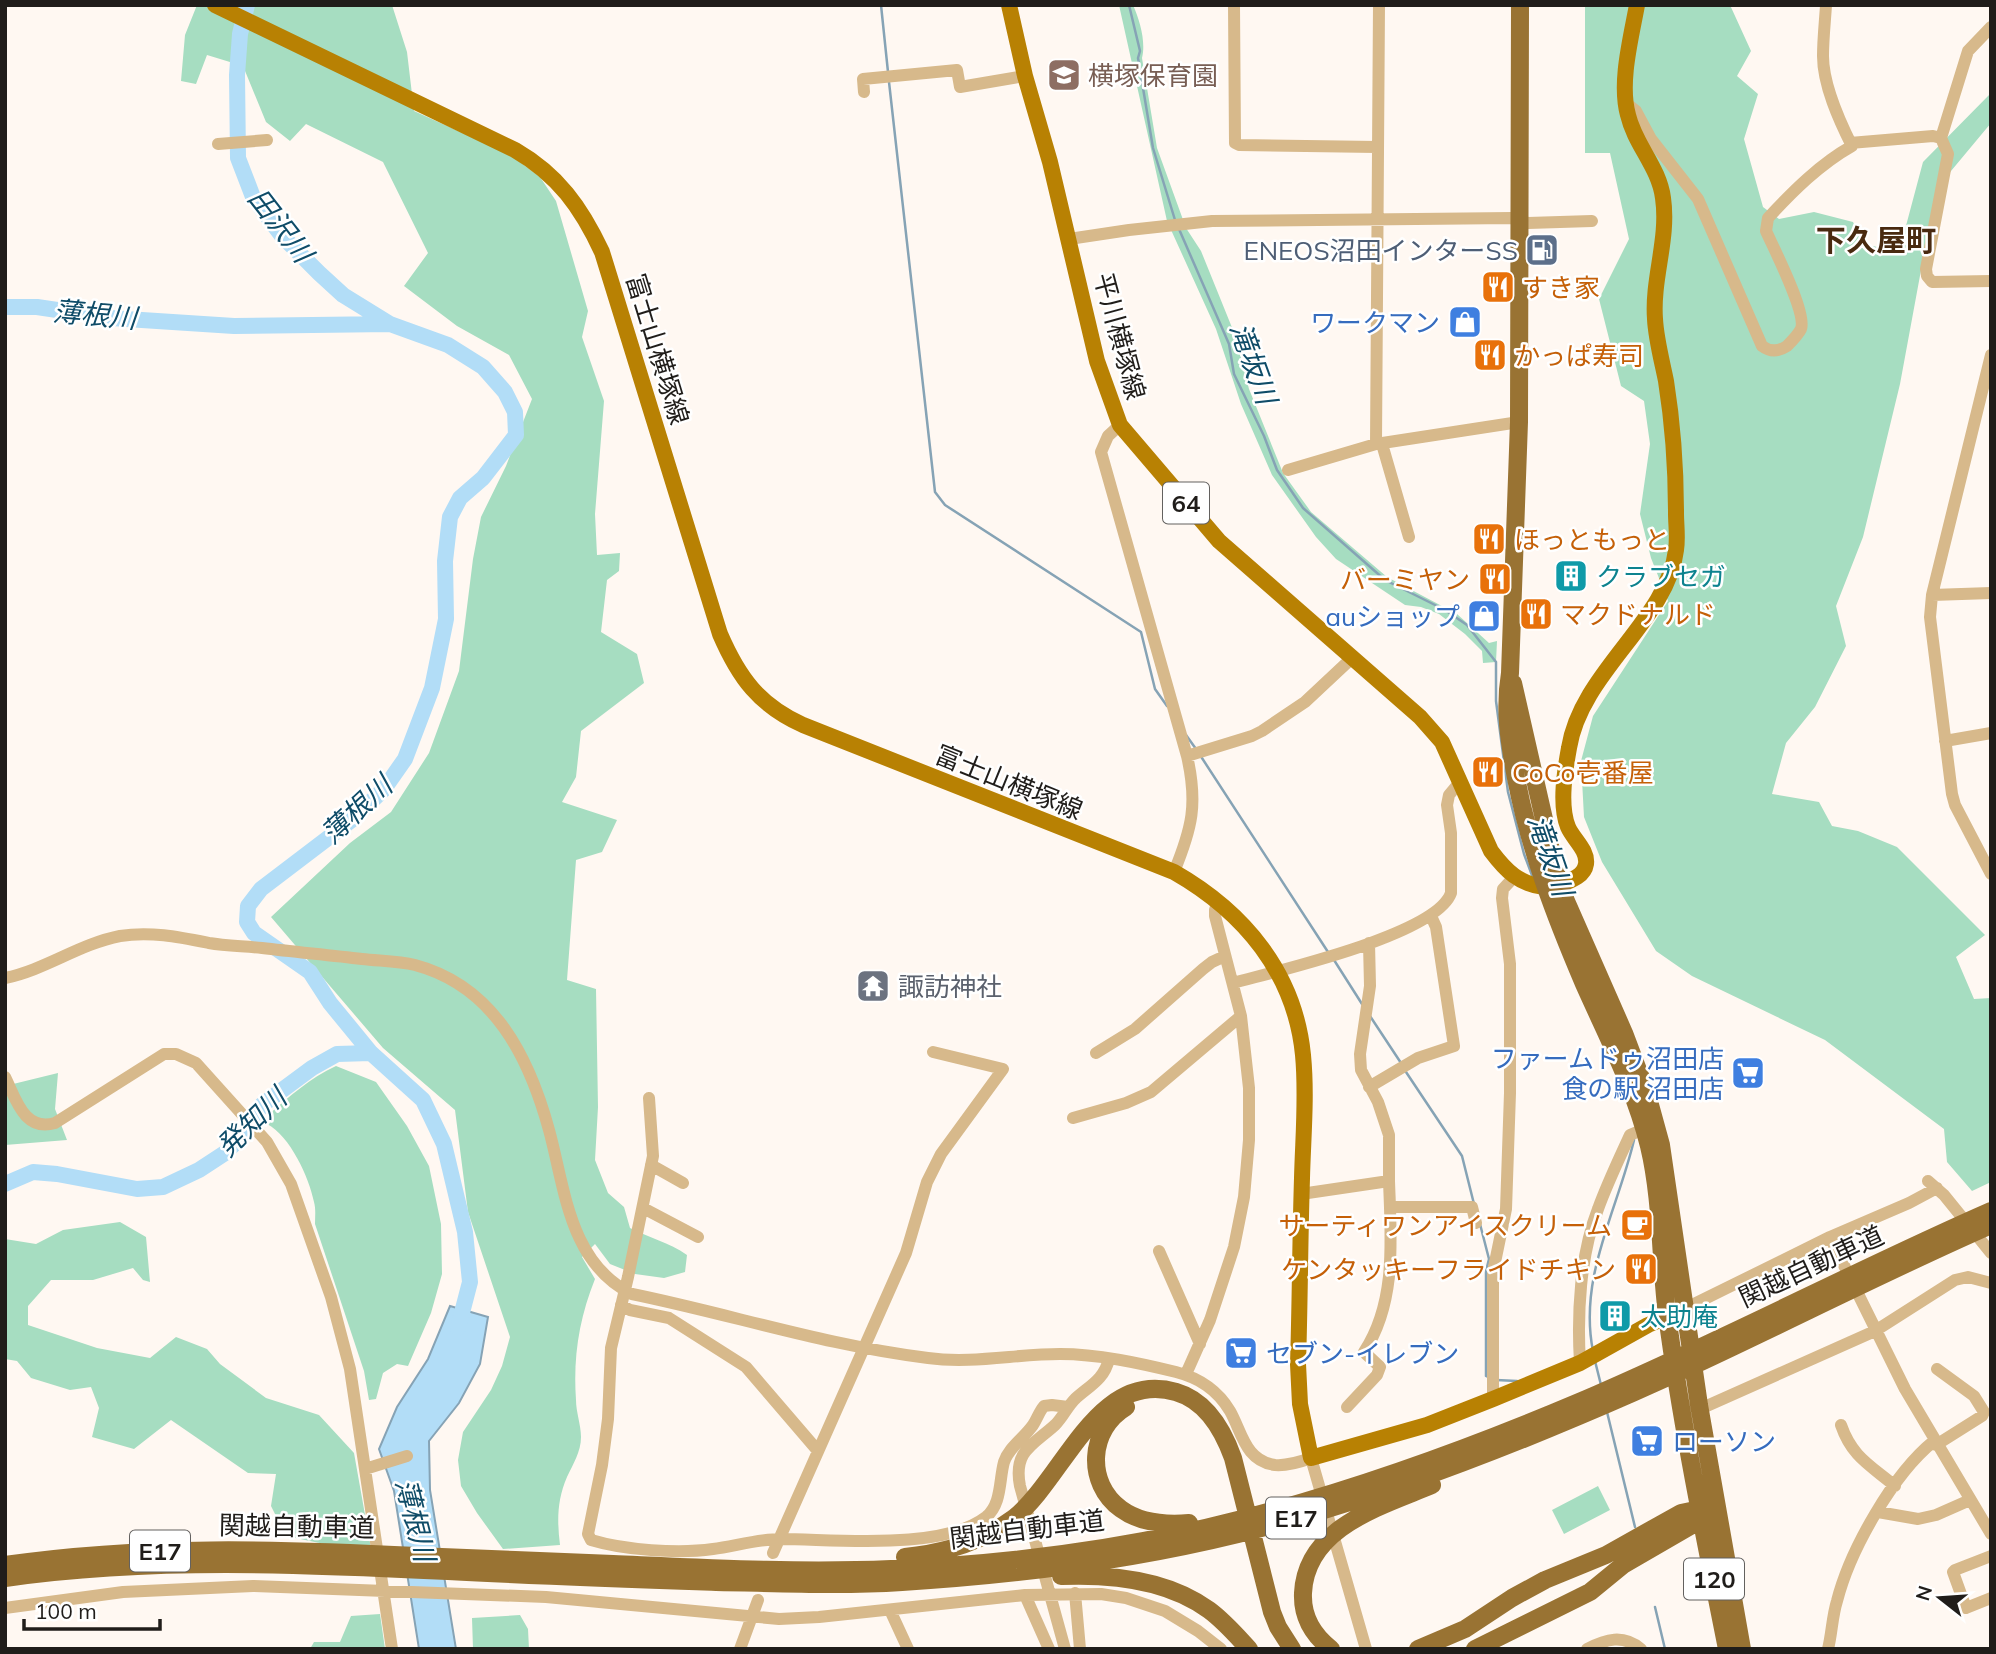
<svg xmlns="http://www.w3.org/2000/svg" width="1996" height="1654" font-family="Mulish,'Noto Sans JP',sans-serif">
<rect width="100%" height="100%" fill="#fff8f2"/>
<path fill="#a6ddc1" d="M197,5H392L407,52L414,111L509,154L540,177L556,201L588,311L582,337L604,401L595,514L597,555L620,553L619,571L607,580L601,632L637,654L644,683L581,731L576,777L562,802L617,820L602,852L576,860L567,980L596,989L598,1107L595,1160L608,1193L624,1207L630,1228C649,1238 669,1242 687,1255L685,1272L664,1278L635,1274L610,1264L595,1244L582,1257L595,1279C579,1319 573,1357 576,1400C576,1412 581,1425 581,1437C581,1452 573,1464 567,1477C557,1500 557,1521 560,1545L503,1549L477,1513L461,1486L458,1460L463,1432L491,1390L502,1366L510,1337L468,1212L455,1110L383,1048L271,917L350,843L391,812L429,753L459,671L473,559L481,517L506,466L532,399L509,355L457,326L404,286L428,253L383,162L306,124L290,141L266,122L243,66L207,55L196,84L181,81L185,35Z
M1119,5H1133C1140,21 1146,42 1142,58L1157,148L1186,228L1201,251L1216,288L1235,335L1249,389L1283,473L1311,512L1387,577L1457,614L1489,643L1497,641L1496,662L1483,663L1482,651L1465,634L1439,614L1421,607L1405,605L1336,559L1316,537L1272,475L1241,404L1216,329L1167,221Z
M1585,5H1730L1751,51L1737,76L1758,94L1744,139L1763,207L1779,219L1814,212L1853,222L1864,244L1899,252L1923,162L1991,93V123L1936,189L1900,384L1863,537L1836,606L1846,646L1815,707L1786,743L1772,794L1819,802L1832,826L1858,831L1897,847L1985,935L1956,957L1974,999L1991,998V1182L1972,1191L1947,1162L1944,1129L1825,1040L1692,976L1656,951L1602,862L1584,817L1581,761L1593,716L1668,601L1651,558L1640,514L1650,444L1644,401L1621,386L1599,299L1629,239L1610,153H1585Z
M336,1066L376,1082L407,1126L429,1166L441,1224L442,1274L431,1313L408,1366L397,1364L383,1373L376,1399L369,1400L364,1371L315,1224C315,1217 316,1209 314,1202C309,1177 290,1136 267,1124L268,1115C290,1096 310,1078 336,1066Z
M58,1073L55,1109L67,1140L5,1145V1086Z
M120,1222L146,1237L150,1282L143,1280L133,1268L93,1280H51L28,1306V1325L97,1348L150,1358L176,1337L207,1349L220,1364L266,1398L319,1415L354,1453L372,1554L286,1536L271,1506L276,1474L248,1473L171,1420L134,1449L92,1437L99,1408L91,1387L70,1390L31,1378L17,1361L5,1359V1239L36,1244L63,1230Z
M1598,1486L1610,1510L1564,1534L1552,1510Z
M380,1614L385,1649H310L314,1642H340L351,1616Z
M520,1615L528,1629L529,1649H473L472,1618Z"/>
<path fill="#b2ddf7" stroke="#86a3b5" stroke-width="2" d="M450,1306L488,1317L480,1364L459,1403L429,1441L430,1490L456,1649H419L394,1491L379,1449L397,1407L428,1359Z"/>
<g fill="none" stroke-linecap="round" stroke-linejoin="round">
<path stroke="#86a3b5" stroke-width="2.5" d="M881,5L888,72
M1129,5L1140,51L1138,58L1153,148L1175,220
M889,82L935,492L945,505L1141,632L1155,689L1167,706
M1179,229L1229,344L1234,374L1264,436L1277,470L1303,508L1385,580L1445,610L1467,625L1496,662V701L1508,792L1524,854L1533,878
M1186,735L1196,749
M1200,755L1328,952
M1334,960L1362,1004
M1370,1016L1401,1063
M1406,1072L1462,1156L1474,1204
M1480,1224L1489,1259L1486,1271V1376L1490,1378
M1593,1351C1578,1277 1618,1209 1634,1140
M1595,1361L1601,1385
M1496,1380L1517,1381
M1607,1412L1635,1527
M1655,1607L1665,1649"/>
<path stroke="#b2ddf7" stroke-width="16" d="M247,5L240,34L237,75L238,158L253,197L282,236L319,273L343,295L390,324
M5,307H37L111,318L234,326L390,324L448,345L483,367L505,392L515,412L516,435L483,478L460,498L450,517L445,561L446,619L432,688L405,759L384,789L353,819L261,889L248,906L247,922L254,933L310,972L330,1003L371,1053L423,1100L444,1144L465,1232L470,1282L458,1328
M5,1184L33,1172L57,1174L137,1189L163,1187L199,1170L225,1153L236,1142L262,1105L312,1068L337,1054L371,1053"/>
<path stroke="#d7b98b" stroke-width="12" d="M1234,5L1235,143L1239,145L1377,147
M864,92L863,79L957,70L960,87L1025,76
M1626,103L1636,111L1651,139L1698,199L1762,346C1770,352 1778,352 1787,346C1792,341 1798,335 1801,329C1807,313 1774,249 1766,231L1768,218C1793,191 1820,164 1852,146C1839,120 1823,85 1823,56C1823,39 1825,22 1826,5
M1941,138L1968,51L1991,27
M1850,143L1933,136L1941,138L1948,154L1926,269L1927,276L1932,282L1991,281
M218,144L267,140
M1069,239L1129,230L1212,221L1512,218L1528,223L1592,221
M1991,355L1932,595L1930,617L1952,794L1955,805L1991,874
M1120,425L1108,436L1101,452L1187,756C1198,804 1192,828 1174,872
M1376,444L1379,5
M1382,444L1409,537
M1288,470L1376,444L1519,422
M1932,595L1991,593
M1945,741L1991,733
M1187,756L1252,736L1262,731L1305,702L1352,658
M5,978C45,970 79,944 120,936C150,931 179,937 209,943C226,946 244,946 262,948C295,952 329,955 362,959C380,961 398,961 415,965C494,986 529,1057 549,1130C565,1188 569,1263 632,1294C730,1314 828,1346 928,1358C972,1364 1016,1354 1060,1354C1098,1354 1139,1363 1176,1372C1199,1378 1217,1389 1230,1411C1242,1432 1245,1461 1275,1465C1287,1466 1300,1462 1311,1458L1366,1649
M1233,983C1276,971 1436,935 1451,893V833L1447,805L1449,795L1459,783
M1096,1053L1135,1029L1203,969L1212,962L1225,956
M5,1077C16,1099 24,1132 55,1123L164,1054H176L196,1063L267,1142L291,1184L331,1297L350,1369L392,1649
M1369,1087L1418,1058L1454,1046L1436,927L1431,916
M649,1098L653,1156L628,1277L611,1348L608,1419L602,1465L588,1534L591,1540C624,1550 678,1554 713,1549C735,1546 759,1539 781,1539C835,1539 942,1551 986,1517C1002,1504 999,1480 1004,1462C1009,1447 1024,1438 1033,1425C1037,1419 1039,1412 1044,1406L1052,1405L1068,1407
M1073,1118L1126,1103L1151,1092L1241,1016
M651,1165L683,1183
M1928,1181L1944,1195L1991,1253
M1301,1194L1389,1181V1135L1378,1102L1361,1070L1360,1054L1370,986L1369,943
M1390,1207H1472L1476,1223
M643,1208L698,1237
M1830,1237L1905,1389L1991,1534
M1159,1251L1200,1344
M621,1305L630,1310L669,1318L746,1367L818,1451
M1680,1311L1830,1237L1909,1203L1937,1188
M1580,1363C1577,1314 1580,1255 1598,1209C1607,1184 1619,1159 1630,1135L1644,1129
M1186,1374L1210,1320L1234,1247L1244,1197L1249,1140V1088L1241,1016L1215,916V910L1218,901
M1493,1399V1272L1506,1209L1510,1093V964L1502,898L1503,889L1514,877
M1347,1407L1377,1375L1380,1367L1364,1352C1397,1302 1391,1239 1389,1181
M1700,1409L1875,1331L1955,1280L1968,1277L1991,1283
M1841,1425C1852,1457 1870,1465 1895,1486
M1936,1445L1982,1416L1984,1412L1974,1396L1937,1369
M365,1469L407,1456
M1878,1512L1918,1519L1936,1515L1970,1500
M773,1553L906,1253L927,1182L941,1154L1003,1069L933,1052
M1991,1556L1955,1570L1953,1572L1966,1608L1991,1598
M1075,1593L1080,1649
M1025,1595L1049,1649
M5,1608L123,1592L253,1586L546,1597L779,1619L819,1617L1025,1595L1101,1594L1126,1598L1165,1611L1198,1631L1221,1649
M890,1610L908,1649
M740,1649L758,1600
M1065,1649L1020,1486C1013,1451 1033,1445 1055,1425C1063,1417 1067,1407 1075,1399C1089,1386 1104,1380 1109,1359
M1587,1649C1606,1639 1623,1634 1641,1649
M1828,1649C1832,1633 1832,1617 1837,1601C1850,1550 1893,1474 1934,1441"/>
<path stroke="#b88103" stroke-width="16" d="M215,5L515,150C558,175 581,207 602,252L720,634C739,678 759,705 803,725L1174,872C1244,912 1295,973 1303,1055C1307,1096 1303,1138 1302,1178C1300,1240 1300,1302 1298,1364L1300,1404L1311,1458L1427,1425L1493,1399L1580,1363L1648,1325L1667,1317
M1009,5L1025,76L1050,162L1097,361L1120,425L1219,541L1420,717L1442,742L1491,851C1506,871 1519,884 1544,887
M1559,885C1569,881 1584,877 1586,864C1588,850 1573,839 1568,827C1559,805 1565,770 1569,748C1581,672 1668,620 1676,550C1678,538 1676,525 1676,513C1676,469 1673,425 1666,381C1662,361 1656,339 1655,319C1652,278 1669,239 1663,198C1659,167 1635,145 1628,115C1619,83 1631,38 1637,5"/>
<path stroke="#997333" stroke-width="18" d="M1520,5L1519,422L1510,673C1504,710 1509,741 1516,778C1530,851 1555,916 1584,984C1608,1038 1635,1089 1649,1146C1662,1200 1660,1260 1667,1315C1682,1427 1705,1538 1727,1649
M1513,683L1559,885L1624,1033L1647,1094L1661,1145L1699,1405L1742,1649
M1126,1407C1089,1429 1085,1483 1121,1509C1140,1523 1165,1525 1189,1523
M905,1557C945,1553 982,1542 1014,1518C1065,1477 1097,1369 1176,1392C1207,1401 1223,1430 1233,1458L1272,1612L1278,1627L1292,1649
M5,1565C142,1545 280,1549 417,1556C482,1559 548,1561 613,1564C706,1568 799,1573 891,1569C1007,1564 1126,1549 1238,1520C1355,1490 1468,1449 1579,1402C1718,1343 1852,1272 1991,1211
M1061,1576C1111,1574 1167,1579 1209,1610C1224,1621 1236,1635 1249,1649
M5,1578C152,1557 300,1564 448,1571C537,1576 627,1579 716,1582C778,1583 840,1586 902,1582C1015,1575 1128,1561 1238,1534C1355,1505 1468,1463 1579,1416C1719,1358 1852,1286 1991,1225
M1331,1649C1313,1635 1302,1616 1303,1593C1306,1527 1382,1506 1432,1485
M1418,1649L1465,1629L1512,1598L1545,1580L1606,1555L1681,1513L1700,1509L1711,1510
M1475,1649L1590,1592L1623,1565L1711,1514"/>
</g>
<defs>
<symbol id="school-square" viewBox="-11 -11 22 22"><rect x="-9" y="-9" width="18" height="18" rx="4" fill="#8d6e63" stroke="#fff"/><path d="M0-5L7-2L0 1L-7-2ZM-4 1L0 2.5L4 1V4Q0 6-4 4Z" fill="#fff"/></symbol>
<symbol id="fuel-square" viewBox="-11 -11 22 22"><rect x="-9" y="-9" width="18" height="18" rx="4" fill="#5c6f8a" stroke="#fff"/><path d="M-5.5-6h7V0h2V4h1.3V-2.5L3-4.5l.8-.8L6-3V5H2.5V1h-1V6h-7ZM-4.2-4.7v3.2H.2V-4.7Z" fill="#fff"/></symbol>
<symbol id="restaurant-square" viewBox="-11 -11 22 22"><rect x="-9" y="-9" width="18" height="18" rx="4" fill="#e8710a" stroke="#fff"/><path d="M-5-6h1v4h1v-4h1v4h1v-4h1v5L-1.5 .5V6h-2V.5L-5-1ZM5-6V6H3V1.5H1.5Q1.5-4 5-6Z" fill="#fff"/></symbol>
<symbol id="shop-square" viewBox="-11 -11 22 22"><rect x="-9" y="-9" width="18" height="18" rx="4" fill="#3f7fe0" stroke="#fff"/><path d="M-5-2.5h2.3a2.7 3.5 0 0 1 5.4 0H5L5.5 6h-11ZM-1.5-2.5h3a1.5 2.3 0 0 0-3 0Z" fill="#fff"/></symbol>
<symbol id="building-square" viewBox="-11 -11 22 22"><rect x="-9" y="-9" width="18" height="18" rx="4" fill="#0f9aa8" stroke="#fff"/><path d="M-4-6H4V6H1V3H-1V6H-4ZM-2.5-4.3h1.7v1.8h-1.7ZM.8-4.3h1.7v1.8H.8ZM-2.5-1h1.7V.8h-1.7ZM.8-1h1.7V.8H.8Z" fill="#fff"/></symbol>
<symbol id="temple-square" viewBox="-11 -11 22 22"><rect x="-9" y="-9" width="18" height="18" rx="4" fill="#6b7280" stroke="#fff"/><path d="M0-6L5-2H3V0L6.5 2.5H4V6H1.5V3h-3V6H-4V2.5H-6.5L-3 0V-2H-5Z" fill="#fff"/></symbol>
<symbol id="supermarket-square" viewBox="-11 -11 22 22"><rect x="-9" y="-9" width="18" height="18" rx="4" fill="#3f7fe0" stroke="#fff"/><path d="M-6-5.5h2.5l.6 2H6L4.5 2H-2.5L-4.4-4H-6ZM-1.5 3.2a1.3 1.3 0 1 0 .1 0ZM3 3.2a1.3 1.3 0 1 0 .1 0Z" fill="#fff"/></symbol>
<symbol id="cafe-square" viewBox="-11 -11 22 22"><rect x="-9" y="-9" width="18" height="18" rx="4" fill="#e8710a" stroke="#fff"/><path d="M-5.5-4.5H6V0H3Q3 3.5 0 3.5H-2.5Q-5.5 3.5-5.5 0ZM3-3.2v2h1.7v-2ZM-6 4.5H4V6H-6Z" fill="#fff"/></symbol>
</defs>
<g fill-rule="evenodd">
<use href="#school-square" x="1045" y="56" width="38" height="38"/>
<use href="#fuel-square" x="1523" y="231" width="38" height="38"/>
<use href="#restaurant-square" x="1479" y="268" width="38" height="38"/>
<use href="#shop-square" x="1446" y="303" width="38" height="38"/>
<use href="#restaurant-square" x="1471" y="336" width="38" height="38"/>
<use href="#restaurant-square" x="1470" y="520" width="38" height="38"/>
<use href="#building-square" x="1552" y="557" width="38" height="38"/>
<use href="#restaurant-square" x="1476" y="560" width="38" height="38"/>
<use href="#restaurant-square" x="1517" y="595" width="38" height="38"/>
<use href="#shop-square" x="1465" y="597" width="38" height="38"/>
<use href="#restaurant-square" x="1469" y="753" width="38" height="38"/>
<use href="#temple-square" x="854" y="967" width="38" height="38"/>
<use href="#supermarket-square" x="1729" y="1054" width="38" height="38"/>
<use href="#cafe-square" x="1618" y="1206" width="38" height="38"/>
<use href="#restaurant-square" x="1622" y="1250" width="38" height="38"/>
<use href="#building-square" x="1596" y="1297" width="38" height="38"/>
<use href="#supermarket-square" x="1222" y="1334" width="38" height="38"/>
<use href="#supermarket-square" x="1628" y="1422" width="38" height="38"/>
</g>
<g text-anchor="middle" dominant-baseline="central" stroke-width="5" stroke-linejoin="round" paint-order="stroke">
<g fill="#fff" stroke="#63615f" stroke-width="2">
<rect x="1163" y="482.5" width="46" height="41" rx="5"/>
<rect x="1266" y="1497.5" width="60" height="41" rx="5"/>
<rect x="130" y="1530.5" width="60" height="41" rx="5"/>
<rect x="1684" y="1558.5" width="60" height="41" rx="5"/>
</g>
<g font-size="24" font-weight="bold" fill="#201d1a">
<text x="1186" y="503">64</text>
<text x="1296" y="1518">E17</text>
<text x="160" y="1551">E17</text>
<text x="1714" y="1579">120</text>
</g>
<g font-size="26" fill="#785e54" stroke="#fff" text-anchor="start">
<text x="1088" y="75">横塚保育園</text>
</g>
<g font-size="26" fill="#4e5e75" stroke="#fff" text-anchor="end">
<text x="1518" y="250">ENEOS沼田インターSS</text>
</g>
<g font-size="26" fill="#c56008" stroke="#fff" text-anchor="start">
<text x="1522" y="287">すき家</text>
<text x="1514" y="355">かっぱ寿司</text>
<text x="1514" y="539">ほっともっと</text>
<text x="1470" y="579" text-anchor="end">バーミヤン</text>
<text x="1560" y="614">マクドナルド</text>
<text x="1512" y="772">CoCo壱番屋</text>
<text x="1612" y="1225" text-anchor="end">サーティワンアイスクリーム</text>
<text x="1616" y="1269" text-anchor="end">ケンタッキーフライドチキン</text>
</g>
<g font-size="26" fill="#366cbe" stroke="#fff" text-anchor="end">
<text x="1440" y="322">ワークマン</text>
<text x="1460" y="616">auショップ</text>
<text x="1724" y="1058">ファームドゥ沼田店<tspan x="1724" dy="30">食の駅 沼田店</tspan></text>
<text x="1266" y="1353" text-anchor="start">セブン-イレブン</text>
<text x="1672" y="1441" text-anchor="start">ローソン</text>
</g>
<g font-size="26" fill="#201d1a" stroke="#fff">
<text transform="translate(1120 336) rotate(75)">平川横塚線</text>
<text transform="translate(658 349) rotate(73)">富士山横塚線</text>
<text transform="translate(1009 782) rotate(22)">富士山横塚線</text>
<text transform="translate(1811 1266) rotate(-25)">関越自動車道</text>
<text transform="translate(297 1526) rotate(1)">関越自動車道</text>
<text transform="translate(1027 1529) rotate(-7)">関越自動車道</text>
</g>
<g font-size="26" fill="#0d838f" stroke="#fff" text-anchor="start">
<text x="1596" y="576">クラブセガ</text>
<text x="1640" y="1316">太助庵</text>
</g>
<g font-size="26" fill="#5b616d" stroke="#fff" text-anchor="start">
<text x="898" y="986">諏訪神社</text>
</g>
<g font-size="28" font-style="italic" fill="#0f4c68" stroke="#fff">
<text transform="translate(281 225) rotate(52)">田沢川</text>
<text transform="translate(95 314) rotate(5)">薄根川</text>
<text transform="translate(1254 363) rotate(70)">滝坂川</text>
<text transform="translate(356 809) rotate(-43)">薄根川</text>
<text transform="translate(1551 855) rotate(71)">滝坂川</text>
<text transform="translate(251 1122) rotate(-44)">発知川</text>
<text transform="translate(416 1520) rotate(76)">薄根川</text>
</g>
<g font-size="30" font-weight="bold" fill="#492a10" stroke="#fff">
<text x="1876" y="240">下久屋町</text>
</g>
</g>
<rect width="1996" height="1654" fill="none" stroke="#201d1a" stroke-width="14"/>
<g transform="translate(1940 1598) rotate(287)" stroke="#ffffff" stroke-width="5" paint-order="stroke">
<path d="M0-5L12 26L0 18L-12 26Z" fill="#201d1a"/>
<text y="-10" font-size="19" font-weight="bold" text-anchor="middle" fill="#201d1a">N</text>
</g>
<path d="M24 1619v10h136v-10" fill="none" stroke="#201d1a" stroke-width="3.5"/>
<text x="35" y="1619" font-size="21" fill="#201d1a" stroke="#ffffff" stroke-width="5" paint-order="stroke">100 m</text>
</svg>
